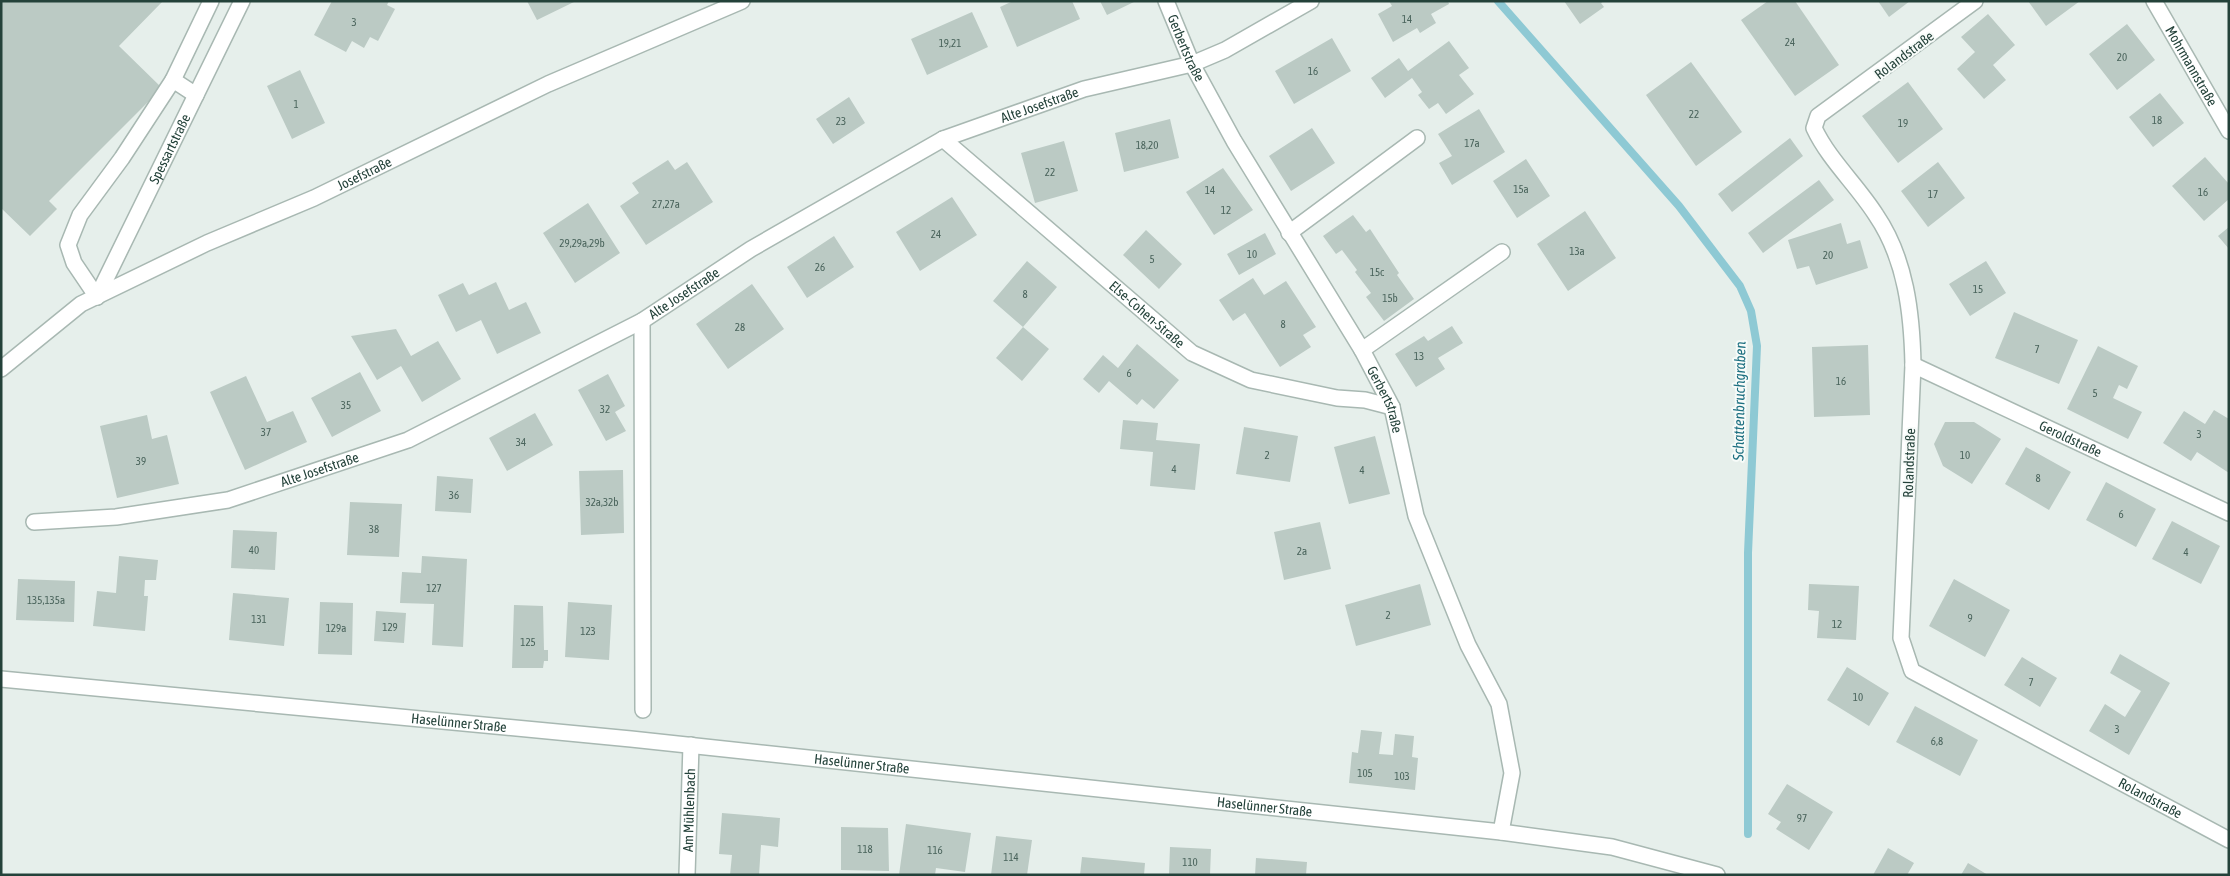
<svg xmlns="http://www.w3.org/2000/svg" width="2230" height="876" font-family="'Asap Condensed',sans-serif">
<rect width="100%" height="100%" fill="#e6efeb"/>
<g fill="none" stroke-linecap="round" stroke-linejoin="round">
<path stroke="#8ec9d4" stroke-width="8" d="M1498,1L1679,206L1740,286L1751,311L1757,346L1748,553V834"/>
</g>
<path fill="#bbcac4" d="M1,1H163L119,46L162,88L49,201L57,209L30,236L1,208Z
M332,1H389L387,5L395,9L378,41L370,37L364,48L352,41L346,52L314,35Z
M527,1H576L537,20Z
M1013,1H1072L1080,19L1017,47L1000,7Z
M1100,1H1136L1107,15Z
M1389,1H1448L1449,4L1431,14L1436,23L1420,33L1417,28L1393,42L1378,14L1392,6Z
M1564,1H1604L1601,3L1604,7L1580,24Z
M1768,1H1795L1839,65L1795,96L1741,20Z
M1878,1H1910L1889,17Z
M2028,1H2080L2046,26Z
M972,12L988,47L927,75L911,39Z
M1988,14L2015,45L1993,65L2006,80L1984,99L1957,69L1975,52L1961,37Z
M2127,24L2155,60L2117,90L2089,54Z
M1332,38L1351,71L1294,104L1275,71Z
M1449,41L1469,68L1459,75L1474,94L1446,114L1438,103L1429,109L1418,95L1422,92L1412,78L1385,98L1371,78L1399,58L1408,71Z
M1691,62L1742,132L1696,166L1646,95Z
M300,70L325,123L292,139L267,86Z
M1908,82L1943,129L1898,163L1862,116Z
M2160,93L2184,123L2153,147L2129,117Z
M849,97L865,123L833,144L816,119Z
M1479,109L1505,152L1452,185L1439,163L1452,156L1438,134Z
M1170,119L1179,158L1124,172L1115,133Z
M1312,128L1335,163L1291,191L1269,156Z
M1790,138L1803,156L1732,212L1718,194Z
M1064,141L1078,191L1035,203L1021,153Z
M2205,157L2229,184V199L2204,221L2172,186Z
M1526,159L1550,196L1517,218L1493,181Z
M668,160L675,170L687,162L713,202L646,245L620,206L639,193L632,183Z
M1938,162L1965,198L1928,227L1901,191Z
M1223,168L1253,210L1214,235L1186,192Z
M1819,180L1834,200L1763,253L1748,233Z
M952,197L977,235L920,271L896,232Z
M588,203L620,253L575,283L543,233Z
M1585,211L1616,258L1568,291L1537,244Z
M1353,215L1366,232L1370,229L1399,273L1397,275L1414,299L1384,321L1366,297L1371,293L1355,272L1357,270L1342,250L1336,254L1323,236Z
M1841,223L1847,244L1860,240L1868,268L1816,285L1809,266L1797,269L1788,240Z
M2229,227V249L2218,236Z
M1146,230L1182,264L1159,289L1123,255Z
M1265,233L1276,254L1239,275L1227,254Z
M834,236L854,267L807,298L787,267Z
M1027,261L1057,287L1023,327L1049,349L1022,381L996,358L1023,327L993,301Z
M1986,261L2006,293L1970,316L1949,284Z
M1253,278L1264,295L1286,281L1316,327L1303,335L1311,347L1280,367L1245,313L1233,321L1219,300Z
M496,282L509,310L526,302L541,333L497,354L481,320L456,332L438,295L463,283L469,295Z
M752,284L784,329L728,369L696,324Z
M2014,312L2078,340L2059,384L1995,358Z
M1452,326L1463,343L1438,358L1445,369L1416,387L1395,354L1424,336L1428,341Z
M396,329L411,356L438,341L461,379L422,402L401,366L377,380L351,336Z
M1137,344L1179,380L1154,409L1142,399L1137,405L1109,381L1099,393L1083,379L1103,355L1118,368Z
M1868,345L1870,415L1814,417L1812,347Z
M2098,346L2138,366L2127,389L2119,385L2113,398L2142,412L2128,439L2067,409Z
M360,372L381,411L332,437L311,398Z
M608,374L625,406L615,412L626,431L606,441L578,390Z
M246,376L267,422L293,411L307,442L245,470L210,392Z
M2214,410L2229,419V473L2197,452L2191,461L2163,443L2184,411L2205,424Z
M535,413L553,445L507,471L489,438Z
M147,415L152,439L167,435L179,484L117,498L100,426Z
M1123,420L1158,423L1156,440L1200,444L1195,490L1150,486L1153,452L1120,449Z
M1945,422H1974L2001,439L1972,484L1943,466L1934,444Z
M1244,427L1298,436L1290,482L1236,474Z
M1375,436L1390,494L1349,504L1334,447Z
M2026,447L2071,472L2049,510L2005,484Z
M623,470L624,533L581,535L579,471Z
M437,476L473,479L471,513L435,511Z
M2106,482L2156,509L2136,547L2086,520Z
M350,502L402,504L399,557L347,555Z
M2172,521L2220,546L2201,584L2152,559Z
M1320,522L1331,569L1284,580L1274,532Z
M233,530L277,532L275,570L231,568Z
M119,556L158,560L156,580H145L144,596H148L145,631L93,626L97,591L116,593Z
M422,556L467,559L463,647L432,645L434,604L400,603L402,572L421,573Z
M18,579L75,581L74,622L16,620Z
M1954,579L2010,610L1985,657L1929,626Z
M1420,584L1431,625L1356,646L1345,605Z
M1809,584L1859,586L1856,640L1817,638L1819,611L1808,610Z
M233,593L289,598L284,646L229,640Z
M320,602L353,603L352,655L318,654Z
M568,602L612,605L609,660L565,657Z
M514,605L543,606L544,650H548V661H544L543,668H512Z
M376,611L406,613L404,643L374,641Z
M2120,654L2170,683L2129,755L2089,731L2105,704L2125,717L2141,691L2110,673Z
M2022,657L2057,678L2040,707L2004,685Z
M1847,667L1889,693L1869,726L1827,700Z
M1915,706L1978,740L1960,776L1896,742Z
M1361,730L1382,732L1379,754L1393,755L1395,734L1414,736L1412,757L1418,758L1415,790L1349,783L1352,752L1358,753Z
M1787,784L1833,812L1809,850L1776,829L1781,822L1768,814Z
M722,813L780,818L778,847L761,845L759,875H730L732,855L719,854Z
M906,824L971,833L965,872L936,868L935,875H899Z
M841,827L888,828L889,871L841,870Z
M996,836L1032,840L1027,875H991Z
M1170,847L1211,849L1210,875H1169Z
M1888,848L1914,863L1907,875H1873Z
M1082,857L1145,863L1144,875H1080Z
M1256,858L1307,862L1306,875H1255Z
M1968,863L1988,875H1961Z"/>
<g fill="none" stroke-linecap="round" stroke-linejoin="round">
<defs>
<g id="minor">
<path id="s1" d="M1166,1L1192,64L1234,141L1362,350L1392,407L1416,516L1468,645L1499,704L1512,773L1501,832"/>
<path id="s2" d="M1975,1L1818,116L1814,128C1829,160 1857,185 1876,215C1906,259 1912,314 1913,365L1901,638L1912,671L2229,840"/>
<path id="s3" d="M2154,1L2229,131"/>
<path d="M173,80L211,1"/>
<path id="s4" d="M943,139L1192,353L1251,380L1337,398L1365,400L1392,407"/>
<path d="M1289,233L1417,138"/>
<path id="s5" d="M97,297L242,1"/>
<path d="M97,297L74,263L68,245L80,215L122,158L173,80L196,95"/>
<path d="M642,321L643,710"/>
<path d="M1362,350L1502,252"/>
<path id="s6" d="M1913,365L2229,513"/>
<path id="s7" d="M1,369L81,304L207,243L314,198L548,84L742,1"/>
<path id="s8" d="M34,522L116,517L228,500L408,440L642,321L751,249L943,139L1084,89L1192,64L1225,50L1311,1"/>
<path id="s9" d="M1,679L631,739L1501,832L1612,847L1717,875"/>
<path id="s10" d="M687,875L691,745"/>
</g>
</defs>
<use href="#minor" stroke="#a8b8b2" stroke-width="18"/>
<use href="#minor" stroke="#fff" stroke-width="15"/>
</g>
<g text-anchor="middle" dominant-baseline="central" stroke-width="4" stroke-linejoin="round" paint-order="stroke">
<g font-size="11" fill="#4a645c">
<text x="1407" y="19">14</text>
<text x="354" y="22">3</text>
<text x="1790" y="42">24</text>
<text x="950" y="43">19,21</text>
<text x="2122" y="57">20</text>
<text x="1313" y="71">16</text>
<text x="296" y="104">1</text>
<text x="1694" y="114">22</text>
<text x="2157" y="120">18</text>
<text x="841" y="121">23</text>
<text x="1903" y="123">19</text>
<text x="1472" y="143">17a</text>
<text x="1147" y="145">18,20</text>
<text x="1050" y="172">22</text>
<text x="1521" y="189">15a</text>
<text x="1210" y="190">14</text>
<text x="2203" y="192">16</text>
<text x="1933" y="194">17</text>
<text x="666" y="204">27,27a</text>
<text x="1226" y="210">12</text>
<text x="936" y="234">24</text>
<text x="582" y="243">29,29a,29b</text>
<text x="1577" y="251">13a</text>
<text x="1252" y="254">10</text>
<text x="1828" y="255">20</text>
<text x="1152" y="259">5</text>
<text x="820" y="267">26</text>
<text x="1377" y="272">15c</text>
<text x="1978" y="289">15</text>
<text x="1025" y="294">8</text>
<text x="1390" y="298">15b</text>
<text x="1283" y="324">8</text>
<text x="740" y="327">28</text>
<text x="2037" y="349">7</text>
<text x="1419" y="356">13</text>
<text x="1129" y="373">6</text>
<text x="1841" y="381">16</text>
<text x="2095" y="393">5</text>
<text x="346" y="405">35</text>
<text x="605" y="409">32</text>
<text x="266" y="432">37</text>
<text x="2199" y="434">3</text>
<text x="521" y="442">34</text>
<text x="1267" y="455">2</text>
<text x="1965" y="455">10</text>
<text x="141" y="461">39</text>
<text x="1174" y="469">4</text>
<text x="1362" y="470">4</text>
<text x="2038" y="478">8</text>
<text x="454" y="495">36</text>
<text x="602" y="502">32a,32b</text>
<text x="2121" y="514">6</text>
<text x="374" y="529">38</text>
<text x="254" y="550">40</text>
<text x="1302" y="551">2a</text>
<text x="2186" y="552">4</text>
<text x="434" y="588">127</text>
<text x="46" y="600">135,135a</text>
<text x="1388" y="615">2</text>
<text x="1970" y="618">9</text>
<text x="259" y="619">131</text>
<text x="1837" y="624">12</text>
<text x="390" y="627">129</text>
<text x="336" y="628">129a</text>
<text x="588" y="631">123</text>
<text x="528" y="642">125</text>
<text x="2031" y="682">7</text>
<text x="1858" y="697">10</text>
<text x="2117" y="729">3</text>
<text x="1937" y="741">6,8</text>
<text x="1365" y="773">105</text>
<text x="1402" y="776">103</text>
<text x="1802" y="818">97</text>
<text x="865" y="849">118</text>
<text x="935" y="850">116</text>
<text x="1011" y="857">114</text>
<text x="1190" y="862">110</text>
</g>
<g font-size="14" fill="#24423a" stroke="#f7fbf9">
<text stroke="none"><textPath href="#s1" startOffset="51">Gerbertstraße</textPath></text>
<text transform="translate(1904 55) rotate(-37)">Rolandstraße</text>
<text stroke="none"><textPath href="#s3" startOffset="75">Mohrmannstraße</textPath></text>
<text stroke="none"><textPath href="#s8" startOffset="1102">Alte Josefstraße</textPath></text>
<text stroke="none"><textPath href="#s5" startOffset="165">Spessartstraße</textPath></text>
<text stroke="none"><textPath href="#s7" startOffset="415">Josefstraße</textPath></text>
<text stroke="none"><textPath href="#s8" startOffset="698">Alte Josefstraße</textPath></text>
<text stroke="none"><textPath href="#s4" startOffset="269">Else-Cohen-Straße</textPath></text>
<text stroke="none"><textPath href="#s1" startOffset="456">Gerbertstraße</textPath></text>
<text stroke="none"><textPath href="#s6" startOffset="174">Geroldstraße</textPath></text>
<text transform="translate(1909 463) rotate(-88)">Rolandstraße</text>
<text stroke="none"><textPath href="#s8" startOffset="292">Alte Josefstraße</textPath></text>
<text stroke="none"><textPath href="#s9" startOffset="460">Haselünner Straße</textPath></text>
<text stroke="none"><textPath href="#s9" startOffset="865">Haselünner Straße</textPath></text>
<text stroke="none"><textPath href="#s2" startOffset="1049">Rolandstraße</textPath></text>
<text stroke="none"><textPath href="#s9" startOffset="1270">Haselünner Straße</textPath></text>
<text stroke="none"><textPath href="#s10" startOffset="65">Am Mühlenbach</textPath></text>
</g>
<g font-size="15" font-style="italic" fill="#1c6f80" stroke="#f7fbf9">
<text transform="translate(1739 401) rotate(-89)">Schattenbruchgraben</text>
</g>
</g>
<rect width="2230" height="876" fill="none" stroke="#24423a" stroke-width="5"/>
</svg>
